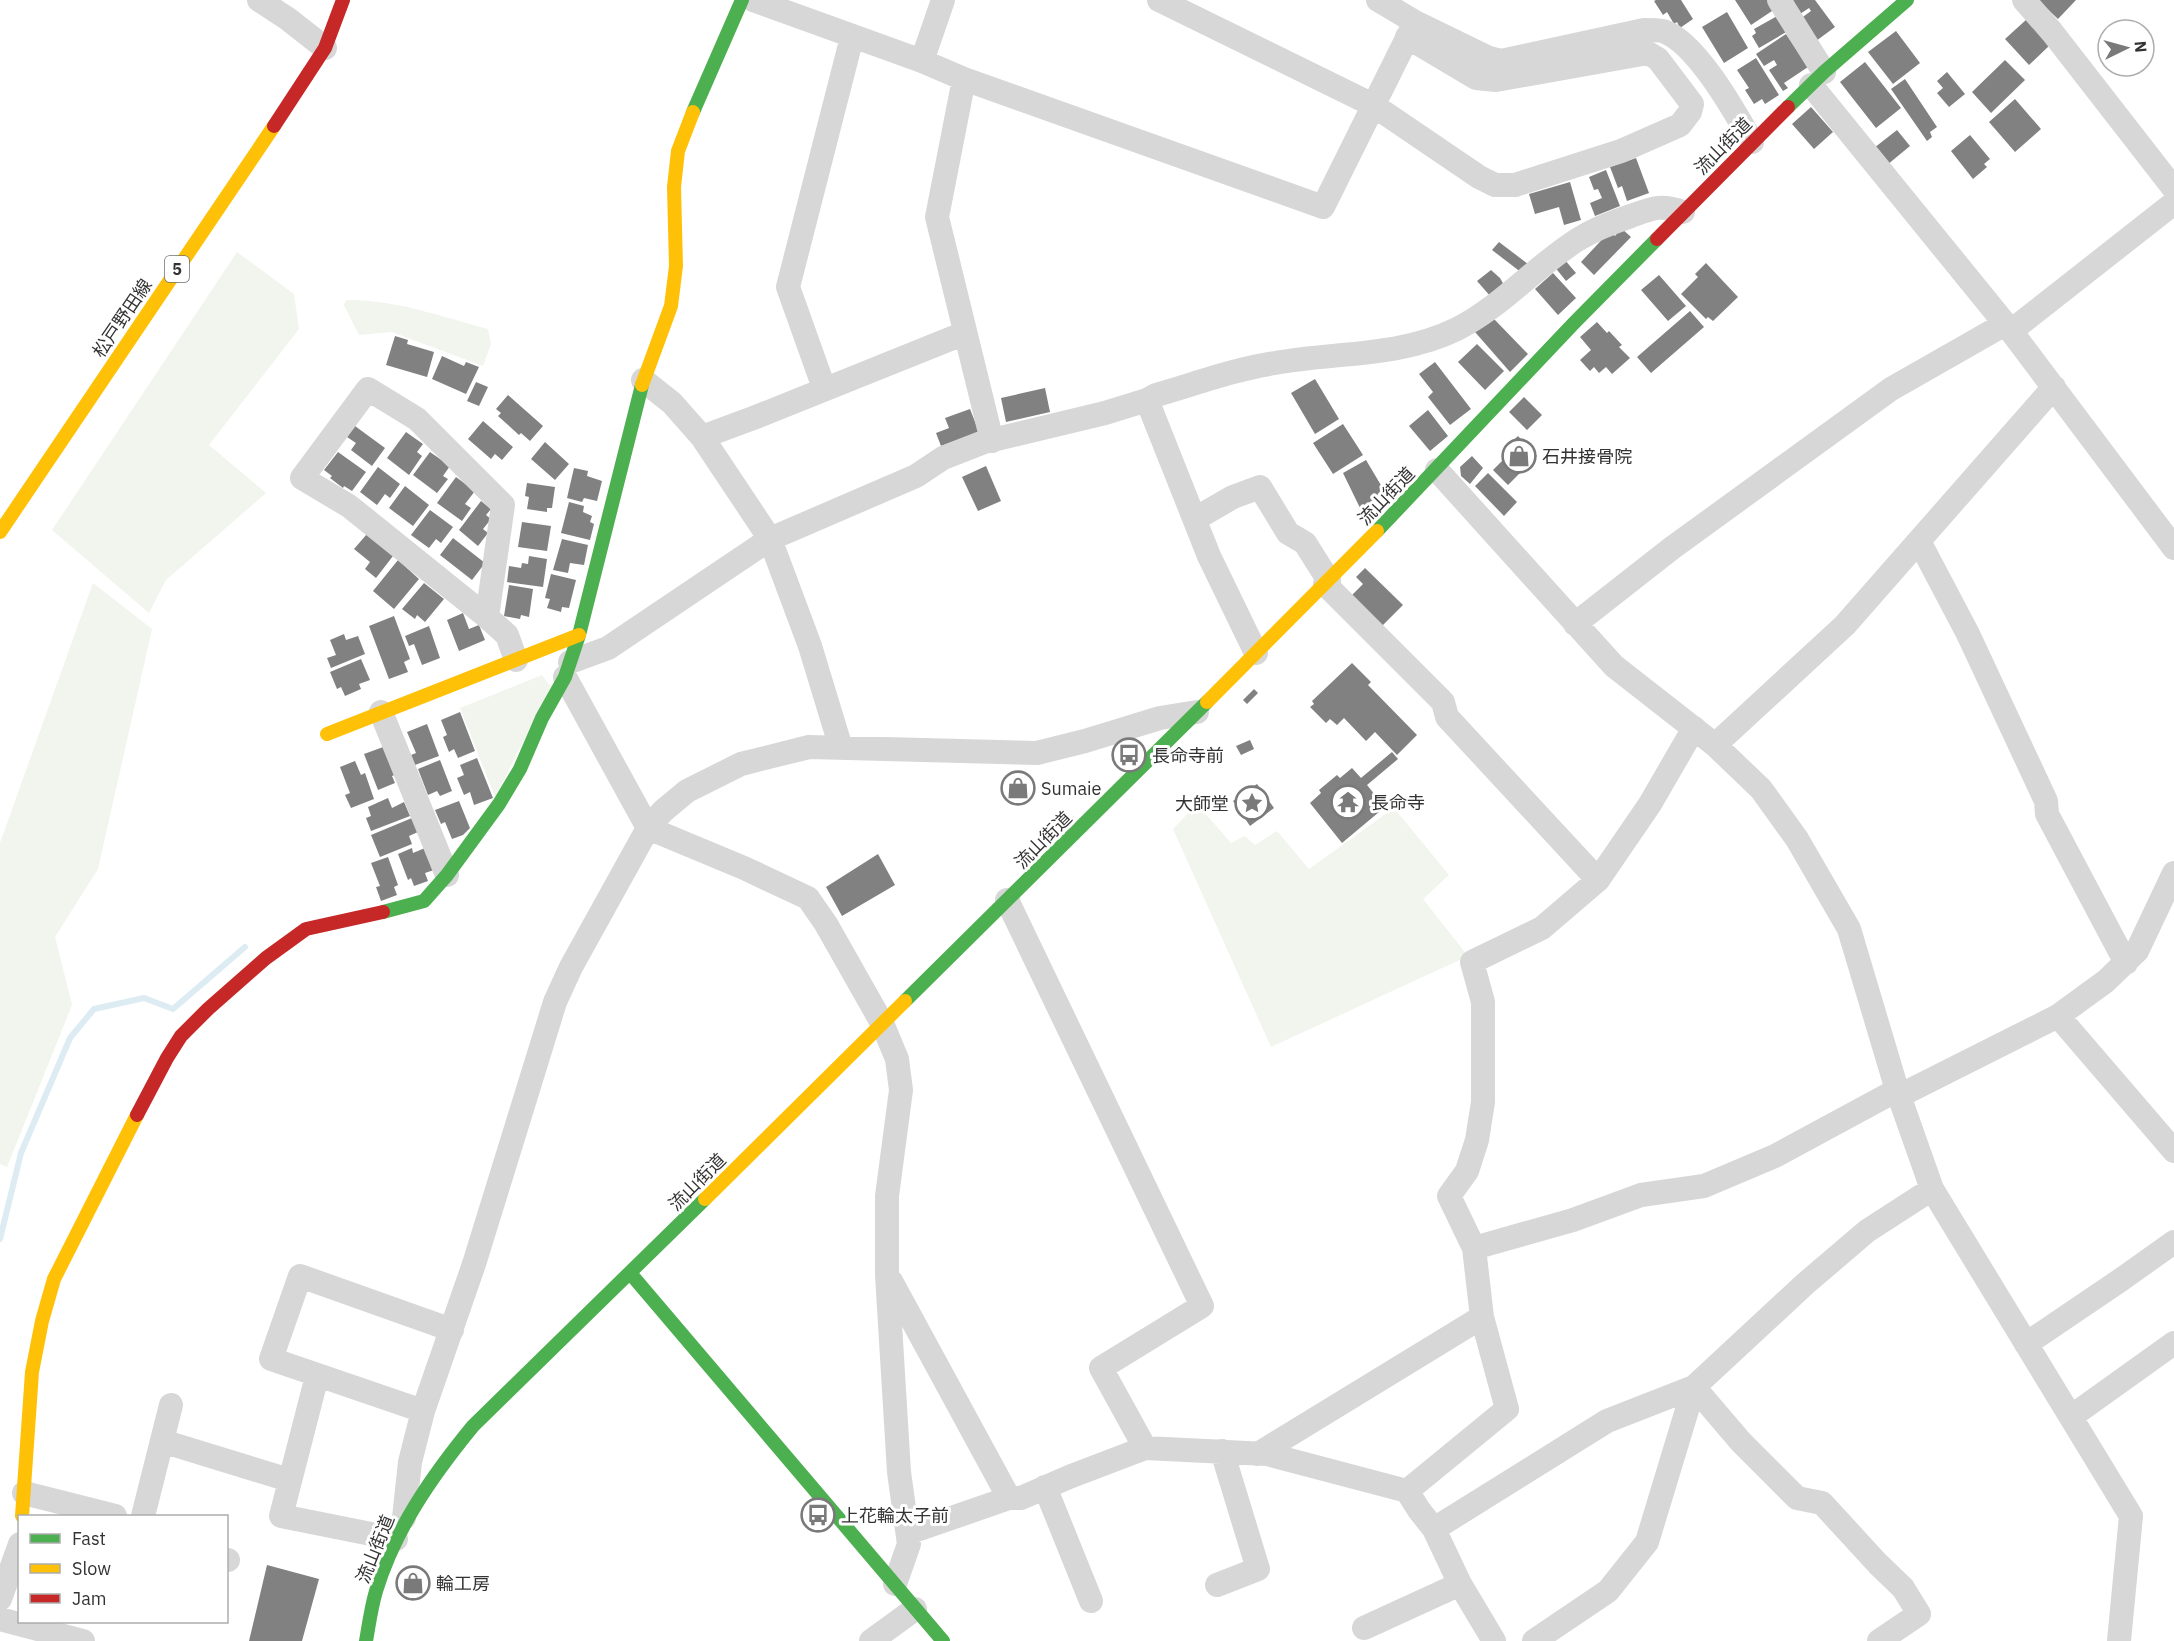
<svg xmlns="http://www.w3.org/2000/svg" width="2174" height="1641" font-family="'IBM Plex Sans','Noto Sans JP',sans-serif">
<rect width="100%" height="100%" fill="#fff"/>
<path fill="#f1f5ed" d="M237,252L294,294L299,329L209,445L266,493L166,580L149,613L52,530Z
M346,300C394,299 443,317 488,329L491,344L483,366L392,332L359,335L344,305Z
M93,583L152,629L98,869L55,937L72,1005L7,1167L0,1164V843Z
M542,675L551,687L495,797L460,708Z
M1197,804L1231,843L1245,836L1255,845L1277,831L1309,869L1394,808L1449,875L1423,899L1468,956L1271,1047L1173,829Z"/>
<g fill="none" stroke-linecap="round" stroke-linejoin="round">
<path stroke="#ddebf3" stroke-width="6" d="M0,1239L21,1153L70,1038L94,1009L144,998L173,1009L245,947"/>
</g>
<path fill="#818181" d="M1656,0H1681L1693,19L1680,28L1677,22L1674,24L1667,12L1663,15L1654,1Z
M1735,0H1769L1775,9L1751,25Z
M1793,0H1815L1835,27L1816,41L1800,19L1811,11L1809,8L1800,14Z
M2038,0H2076L2058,19Z
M1727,12L1748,48L1724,63L1702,27Z
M1779,15L1788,31L1759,48L1752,36L1756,33L1754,29Z
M2027,19L2050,45L2029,65L2005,39Z
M1896,31L1920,63L1893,84L1868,52Z
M1786,34L1808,67L1784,83L1788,88L1783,91L1769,70L1777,65L1774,60L1764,66L1756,54Z
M1756,58L1779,95L1765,104L1762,99L1754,104L1745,90L1749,88L1737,70Z
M2005,60L2025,80L1991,113L1972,92Z
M1865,62L1901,108L1876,128L1840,82Z
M1947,72L1965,94L1949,107L1937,93L1943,88L1937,81Z
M1905,79L1937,127L1930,132L1932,137L1927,141L1891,89Z
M2015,99L2041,129L2015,152L1989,122Z
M1811,107L1833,132L1814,149L1792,124Z
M1897,130L1910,146L1887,165L1874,148Z
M1970,135L1990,159L1984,164L1987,167L1973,179L1951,151Z
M1636,158L1649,193L1627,201L1622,186L1618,188L1610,167Z
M1606,170L1620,206L1595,216L1590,203L1602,198L1598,189L1594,190L1589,177Z
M1570,182L1581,220L1564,225L1559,207L1535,214L1529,194Z
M1621,228L1631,237L1594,275L1581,262L1610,231L1615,236Z
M1499,242L1528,264L1522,273L1492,250Z
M1564,259L1576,273L1566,281L1554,266Z
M1706,263L1738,297L1713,321L1708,317L1706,319L1681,294L1698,277L1695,274Z
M1491,270L1500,278L1504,285L1491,297L1477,281Z
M1553,273L1576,298L1558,315L1535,289Z
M1659,275L1686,306L1668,321L1641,290Z
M1690,311L1704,327L1651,373L1637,357Z
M1494,319L1528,354L1510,372L1475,332Z
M1597,322L1607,333L1609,331L1622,345L1619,347L1630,358L1612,374L1606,367L1599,373L1594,367L1590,371L1580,360L1591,350L1580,337Z
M395,336L408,340L407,344L434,352L427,377L386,365Z
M1477,344L1504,371L1485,390L1458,362Z
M442,356L464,366L466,362L479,367L466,394L432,379Z
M1435,362L1471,409L1450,425L1428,397L1433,392L1419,374Z
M1315,379L1339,419L1315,434L1291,393Z
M476,382L488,387L479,406L467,401Z
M1045,388L1050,412L1006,422L1001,398Z
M508,395L543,426L530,441L521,433L519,435L498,416L501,413L496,409Z
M1524,397L1542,415L1527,430L1509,412Z
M970,409L979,432L941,446L936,433L949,428L945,418Z
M1428,410L1448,436L1430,451L1409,426Z
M483,421L513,447L502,460L495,454L491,459L468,439Z
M1343,424L1363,455L1333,474L1313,443Z
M355,426L385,448L372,466L351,450L356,443L347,437Z
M406,432L423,444L417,452L422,456L409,475L387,458Z
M1518,436L1537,456L1508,485L1493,470L1511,452L1506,447Z
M545,442L569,464L555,480L531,459Z
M338,452L366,472L352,491L344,486L343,488L330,478L332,476L324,470Z
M430,452L450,466L443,476L448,479L437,493L413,475Z
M1472,456L1483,468L1470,484L1461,476L1460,467Z
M1366,460L1388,497L1362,512L1343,473Z
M986,466L1001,501L978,511L962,477Z
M378,467L400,484L390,498L385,494L377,505L360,492Z
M574,468L588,471L587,476L602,481L597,501L584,498L582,502L567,498Z
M1488,473L1517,502L1504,516L1475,486Z
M456,477L475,491L465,504L471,508L462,521L437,503Z
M527,483L555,487L552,508H547V512L527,509L529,497L525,496Z
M405,486L429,505L413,526L389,508Z
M481,501L491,509L486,515L491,519L483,529L488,533L478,546L459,530Z
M569,502L584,506L583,512L592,516L590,522L594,524L590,540L561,533Z
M430,510L453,527L441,543L436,539L429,548L411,535Z
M522,522L551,526L547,551L518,547Z
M367,534L393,556L376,578L365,569L370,562L354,549Z
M453,538L485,563L472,580L440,555Z
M562,539L588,545L584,565L570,563L568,573L553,570Z
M529,556L547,559L543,587L507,582L509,566L521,568L522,563L528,564Z
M398,560L419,579L394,609L373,591Z
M1365,568L1403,605L1380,628L1352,595L1363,584L1356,577Z
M551,574L576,580L569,608L562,607L561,612L547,608L550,599L545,598Z
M424,583L444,599L425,622L417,615L415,619L402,609Z
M509,585L533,589L529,617L521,615L520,619L504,616Z
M463,613L469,629L479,625L485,640L459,651L447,620Z
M394,616L410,659L404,662L408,672L389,679L369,626Z
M429,626L440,658L422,665L414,644L409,646L405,636Z
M344,634L346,640L358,636L365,654L331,668L327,658L336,655L330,640Z
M361,659L370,680L359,684L361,689L345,696L341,687L337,689L330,672Z
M1352,663L1371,682L1368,685L1417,735L1397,755L1375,732L1366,741L1344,718L1337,725L1330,719L1326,723L1310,707L1314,704L1312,701Z
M1254,689L1258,693L1247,704L1243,700Z
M460,712L475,751L458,758L454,749L449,752L443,737L447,735L441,720Z
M427,724L439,756L415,765L411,755L416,753L407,732Z
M1250,740L1254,749L1241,755L1236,746Z
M386,746L397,774L392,776L395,783L378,790L364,754Z
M1392,752L1398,759L1367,785L1385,807L1342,843L1310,803L1321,793L1319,790L1337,775L1340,778L1352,768L1361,778Z
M477,758L493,798L474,805L470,792L464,795L457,778L464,775L460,765Z
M440,760L452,791L440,796L437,791L428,795L418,769Z
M355,761L361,775L365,773L374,799L351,808L345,795L350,793L340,767Z
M1257,784L1274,808L1250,826L1233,801Z
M388,798L392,808L404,802L410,816L371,831L366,818L371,816L368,807Z
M459,801L470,828L463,835L452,839L445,822L441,824L435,810Z
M412,818L418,832L409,836L412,844L380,857L371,835Z
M412,848L413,853L425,848L434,870L425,873L428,881L414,886L411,878L408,880L398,854Z
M878,854L895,885L842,916L826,887Z
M388,857L398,885L394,887L397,895L381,901L376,887L380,886L371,863Z
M267,1565L319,1579L302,1641H249Z"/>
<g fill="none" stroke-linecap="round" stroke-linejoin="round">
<path stroke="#d7d7d7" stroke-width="24" d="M259,0L288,19L325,48
M753,0L922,61L964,79L1323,207L1415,22
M1159,0L1373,105L1479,177L1495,185H1515L1621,151L1680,125L1690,112L1692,104L1658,59L1648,53L1496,80L1476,78L1407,37
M1378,0L1415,22L1489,58L1501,61L1644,30C1650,30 1657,30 1663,31C1696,42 1735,112 1752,142
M1779,0L1824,72
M2024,0L2052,32L2174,189
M922,61L943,0
M964,79L937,217L992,441
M1811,85L2011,331L2174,548
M2011,331L2174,203
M643,380L672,403L702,437L770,539L810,646L841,748
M824,388L788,287L852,37
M1147,400L1209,556L1256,653
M702,437L756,417L965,333
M1437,470L1614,666L1715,745L1761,789L1797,839L1849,929L1897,1090L1932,1189L2131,1516L2119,1641
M1195,519L1233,497L1260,487L1288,533L1305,543L1329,581
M1919,541L1968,634L2046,801L2047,814L2126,963
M1325,584L1443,702L1447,717L1598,880
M487,617L503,505L417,419L368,389L302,478L349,506L487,617L507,635L516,660
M1575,624L1672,548L1891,389L2005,324
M570,662L608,648L770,539L916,476L943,458L984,442L1105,413L1147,400L1156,395C1195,384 1235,369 1275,363C1336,352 1400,357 1457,329C1502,306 1535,267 1577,240C1593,230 1613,222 1631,216C1653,208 1661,204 1683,212
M565,677L648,828L744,868L808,898L826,924L882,1023L897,1059L901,1090L887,1196V1275L899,1472L909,1544L895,1584
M381,712L447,875
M1715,745L1845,625L2054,387
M1007,900L1202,1306L1101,1368L1145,1448
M2058,1016L2174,1151
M1899,1096L2058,1016L2106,981L2137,951L2174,873
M1474,1248L1573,1220L1641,1195L1704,1186L1775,1156L1897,1090
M891,1281L1009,1498
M2026,1344L2122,1279L2174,1242
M317,1376L281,1516L396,1539
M1694,1387L1741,1442L1797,1498L1822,1503L1878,1564L1903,1588L1919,1614L1879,1641
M423,1411L271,1359L300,1276L452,1330
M2072,1416L2174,1343
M162,1441L289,1480
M1258,1454L1482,1317
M1045,1487L1091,1601
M1407,1491L1507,1409L1482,1317L1474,1248L1449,1196L1467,1171L1477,1140L1483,1102V1002L1472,962L1542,928L1598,880L1650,804L1694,728
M24,1493L115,1516
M143,1516L171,1405
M404,1518L410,1462L423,1411L474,1264L555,1002L571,967L648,828L663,811L687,791L741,764L809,747L1037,753L1085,741L1160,718L1197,712
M1434,1529L1607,1421L1694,1387L1805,1284L1867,1231L1932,1189
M908,1533L1009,1498H1021L1069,1477L1145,1448L1267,1454L1407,1491L1419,1510L1434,1529L1460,1584L1494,1641
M226,1560H228
M1217,1585L1258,1569L1222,1451
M0,1599L20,1544
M0,1619L83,1641
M1364,1628L1460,1584
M871,1641L915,1609
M1534,1641L1608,1591L1647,1542L1694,1387"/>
<path stroke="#4caf50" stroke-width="14" d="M1788,107L1824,72L1907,0
M693,112L742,0
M1377,531L1574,323L1657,239
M383,912L424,901L447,875L499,804L520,769L542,718L565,677L579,635L642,385
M905,1001L1207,702
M630,1273L943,1641
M366,1641C369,1624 371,1608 376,1591C395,1529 432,1476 473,1426L705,1199"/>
<path stroke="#ffc107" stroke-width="14" d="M642,385L671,306L676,266L674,187L678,151L693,112
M0,532L274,126
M1207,702L1377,531
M327,734L579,635
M705,1199L905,1001
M22,1516L32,1372L42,1321L54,1279L137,1115"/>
<path stroke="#c62828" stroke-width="14" d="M274,126L325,48L343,0
M1657,239L1788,107
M137,1115L167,1058L181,1036L208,1009L266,958L306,929L383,912"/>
</g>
<defs>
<symbol id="shop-ring" viewBox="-11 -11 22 22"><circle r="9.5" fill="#fff" stroke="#7a7a7a" stroke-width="1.5"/><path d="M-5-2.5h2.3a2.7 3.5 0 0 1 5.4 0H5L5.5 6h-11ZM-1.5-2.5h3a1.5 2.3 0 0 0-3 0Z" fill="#7a7a7a"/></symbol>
<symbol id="bus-ring" viewBox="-11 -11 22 22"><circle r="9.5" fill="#fff" stroke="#7a7a7a" stroke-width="1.5"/><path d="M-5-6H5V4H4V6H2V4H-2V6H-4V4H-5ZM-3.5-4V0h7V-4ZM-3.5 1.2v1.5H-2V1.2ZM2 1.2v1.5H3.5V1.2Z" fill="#7a7a7a"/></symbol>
<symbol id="temple-ring" viewBox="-11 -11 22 22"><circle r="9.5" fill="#fff" stroke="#7a7a7a" stroke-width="1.5"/><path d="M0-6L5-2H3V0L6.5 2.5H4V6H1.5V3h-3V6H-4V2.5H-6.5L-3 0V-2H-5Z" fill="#7a7a7a"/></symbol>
<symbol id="sight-ring" viewBox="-11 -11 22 22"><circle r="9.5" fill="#fff" stroke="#7a7a7a" stroke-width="1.5"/><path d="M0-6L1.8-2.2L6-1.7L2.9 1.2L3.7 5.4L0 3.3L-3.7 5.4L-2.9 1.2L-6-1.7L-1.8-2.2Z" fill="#7a7a7a"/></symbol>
</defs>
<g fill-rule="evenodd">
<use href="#shop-ring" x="1500" y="437" width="38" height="38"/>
<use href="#bus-ring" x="1110" y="736" width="38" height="38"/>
<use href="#shop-ring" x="999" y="769" width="38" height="38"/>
<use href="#temple-ring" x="1329" y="783" width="38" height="38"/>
<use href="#sight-ring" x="1233" y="784" width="38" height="38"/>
<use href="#bus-ring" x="799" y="1496" width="38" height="38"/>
<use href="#shop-ring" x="394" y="1564" width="38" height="38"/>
</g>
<g text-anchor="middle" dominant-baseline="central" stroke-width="6" stroke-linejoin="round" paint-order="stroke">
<rect fill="#fff" stroke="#707070" stroke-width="1.5" x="165" y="256" width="24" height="26" rx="4.5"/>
<g font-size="16" font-weight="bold" fill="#333">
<text x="177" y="269">5</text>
</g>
<g font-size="18" fill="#333" stroke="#fff">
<text transform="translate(1723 146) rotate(-45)">流山街道</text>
<text transform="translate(122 318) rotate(-56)">松戸野田線</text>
<text transform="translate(1386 496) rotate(-46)">流山街道</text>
<text transform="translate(1043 840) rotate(-45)">流山街道</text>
<text transform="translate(697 1182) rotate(-45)">流山街道</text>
<text transform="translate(375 1549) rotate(-68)">流山街道</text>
</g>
<g font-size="18" fill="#333" stroke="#fff" text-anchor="start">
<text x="1542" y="456">石井接骨院</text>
<text x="1152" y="755">長命寺前</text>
<text x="1041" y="788">Sumaie</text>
<text x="1371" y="802">長命寺</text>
<text x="1229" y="803" text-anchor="end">大師堂</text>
<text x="841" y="1515">上花輪太子前</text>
<text x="436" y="1583">輪工房</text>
</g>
</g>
<rect x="18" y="1515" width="210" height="108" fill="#ffffff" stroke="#adadad" stroke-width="1.5"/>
<rect x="30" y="1534" width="30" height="9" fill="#4caf50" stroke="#adadad" stroke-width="1.5"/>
<text x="72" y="1545" font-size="18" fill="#333333">Fast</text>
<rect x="30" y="1564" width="30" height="9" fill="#ffc107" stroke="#adadad" stroke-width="1.5"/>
<text x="72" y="1575" font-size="18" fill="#333333">Slow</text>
<rect x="30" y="1594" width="30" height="9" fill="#c62828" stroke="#adadad" stroke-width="1.5"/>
<text x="72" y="1605" font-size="18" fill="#333333">Jam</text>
<g transform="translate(2126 48) rotate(85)"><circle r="28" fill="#ffffff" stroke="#adadad" stroke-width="1.5"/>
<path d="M0-4.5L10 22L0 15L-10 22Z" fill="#7a7a7a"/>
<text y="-9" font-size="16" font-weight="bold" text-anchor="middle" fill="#333333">N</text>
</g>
</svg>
